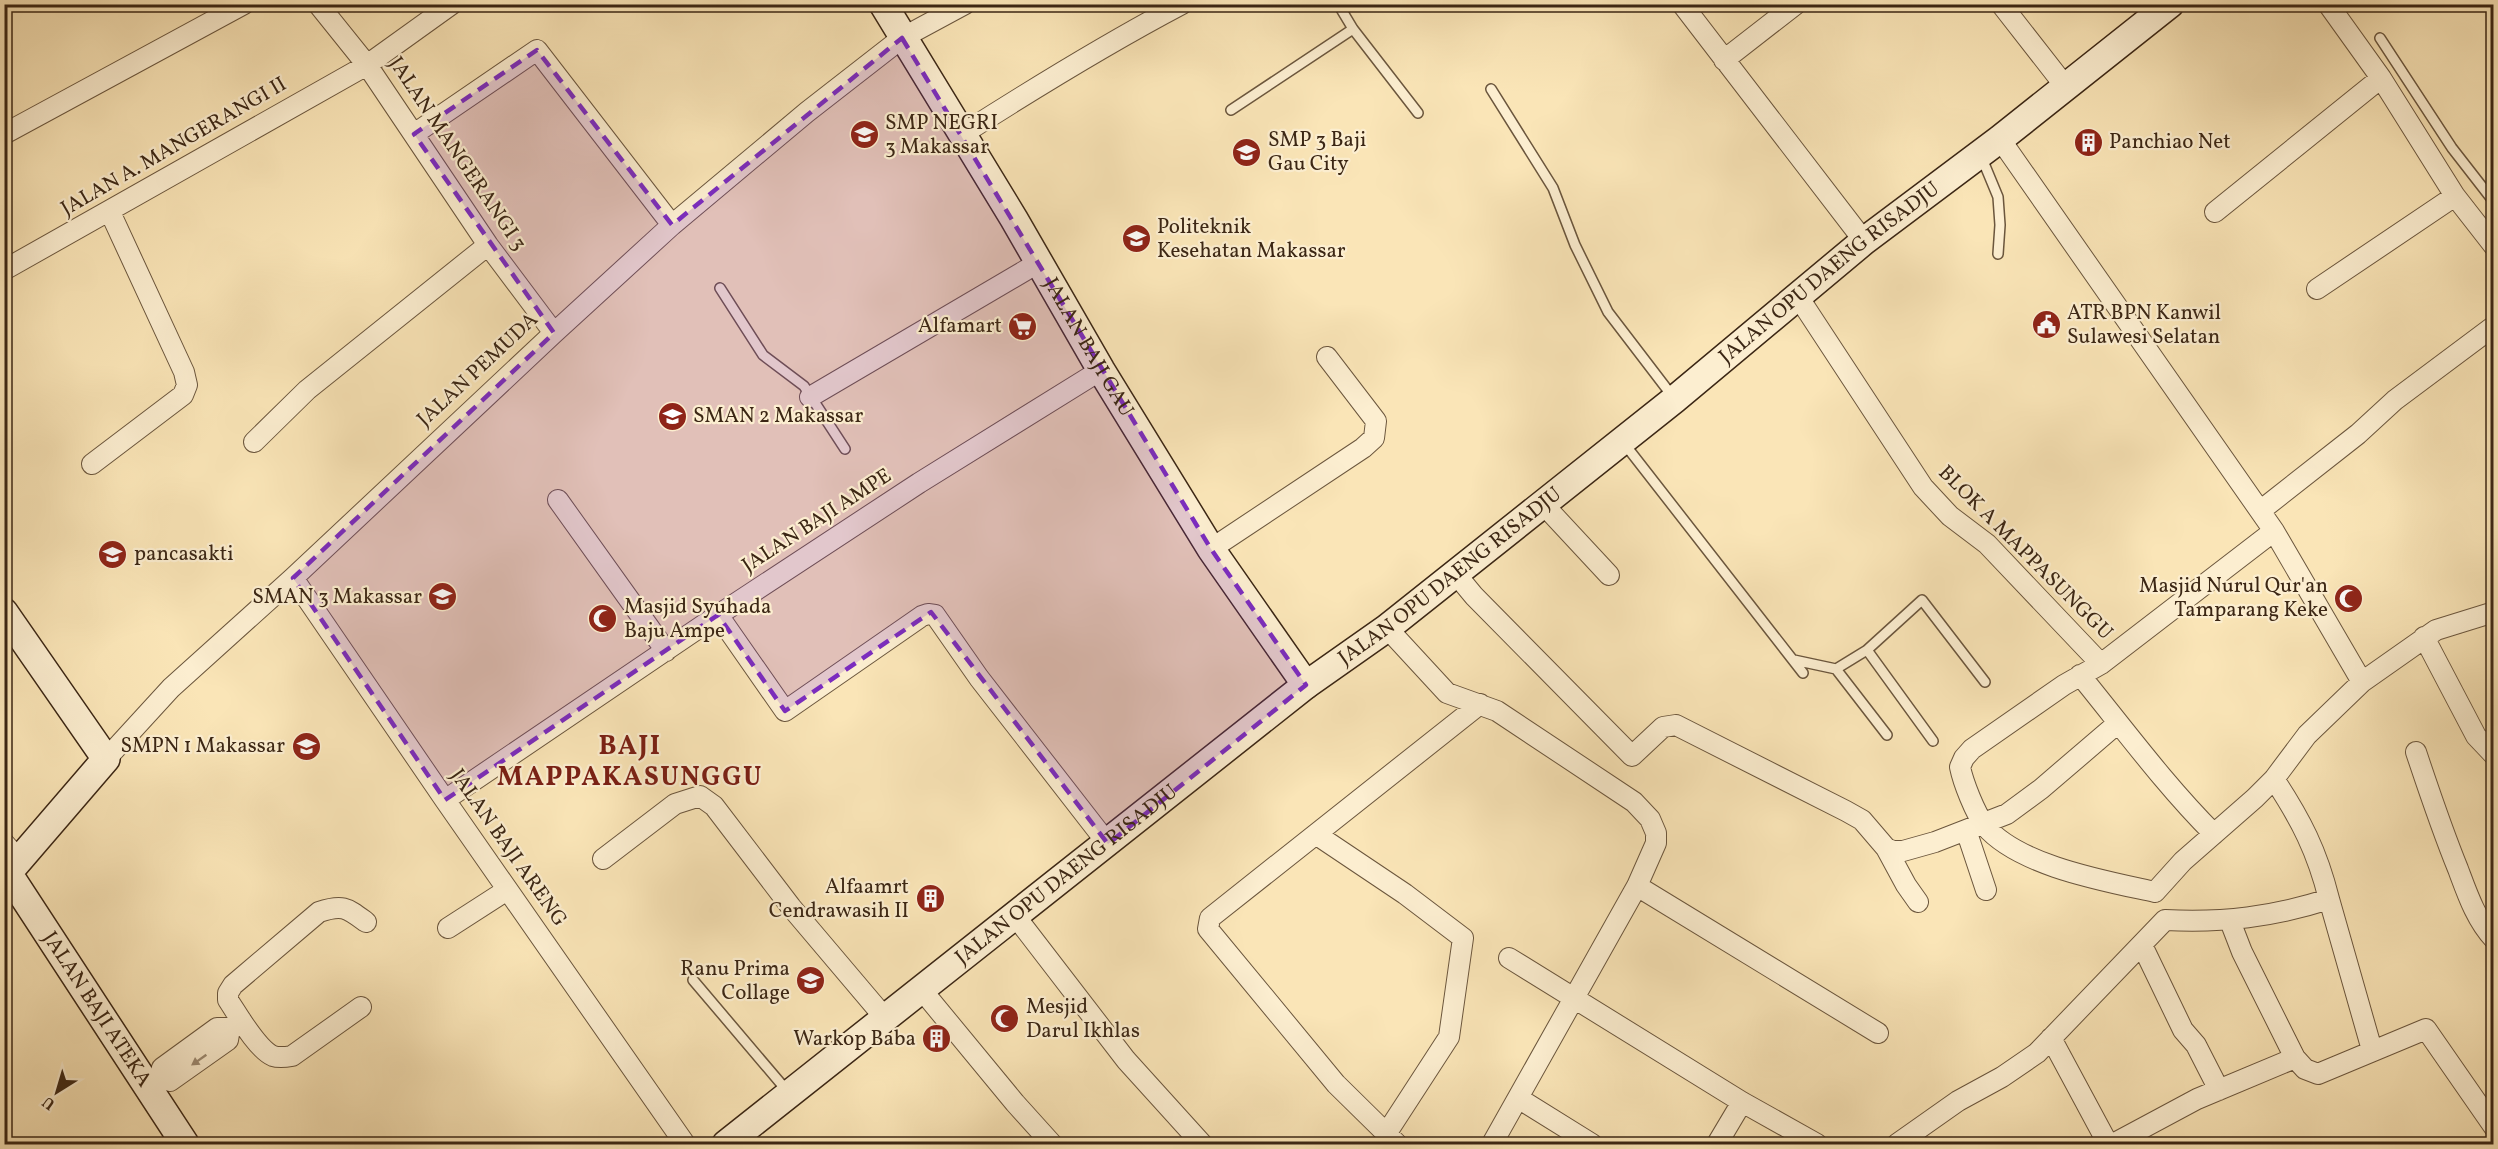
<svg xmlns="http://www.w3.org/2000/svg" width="2498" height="1149" font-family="Vollkorn,serif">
<rect width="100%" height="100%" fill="#fae5b7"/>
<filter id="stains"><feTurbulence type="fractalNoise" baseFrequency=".00333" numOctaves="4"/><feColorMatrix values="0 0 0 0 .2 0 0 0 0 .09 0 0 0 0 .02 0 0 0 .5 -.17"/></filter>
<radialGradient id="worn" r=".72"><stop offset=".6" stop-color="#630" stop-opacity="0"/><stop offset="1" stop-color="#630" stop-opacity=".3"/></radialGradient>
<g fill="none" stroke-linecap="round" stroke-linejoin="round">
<defs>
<path id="lane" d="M1338,4L1353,29L1418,113
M2380,38L2452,148L2494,202
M1491,89L1553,188L1575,245L1608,312L1673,397
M1231,110L1353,29
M1981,156L1998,197L2000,225L1998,254
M720,288L763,355L804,386L845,449
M1623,442L1803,673
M1867,650L1836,669L1887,735
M1794,660L1836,669
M1933,741L1867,650L1922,600L1985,682
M693,980L788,1092"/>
<path id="street" d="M318,4L367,65L488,245L554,333
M1682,4L1864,241
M2001,4L2065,86
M2328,4L2381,78L2455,196L2494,246
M1724,60L1796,4
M4,134L244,4
M414,134L537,50L672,225
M961,135C1033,89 1106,44 1182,4
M2000,139L2274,531L2362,682
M2215,212L2381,78
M4,270L367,65L452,4
M2317,289L2455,196
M1797,295L1923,487L1950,516L1987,544L2101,664
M810,397L1038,263
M254,442L307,390L488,245
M92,464L183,395L187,385L184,372L110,212
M558,500L666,651
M1542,503L1609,575
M2260,511L2358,434L2395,400L2494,326
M1211,549L1363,448L1374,438L1376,421L1327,357
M1455,573L1474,596L1632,756L1663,727L1676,725L1846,811L1862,820L1886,848L1893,851H1903L1935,842L2007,814L2041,789L2118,723
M293,578L445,800L685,1144
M718,615L785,711L922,616L928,614L935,615L979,678L1108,844
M1387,628L1447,693L1497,711L1634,802L1650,819L1656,833V843L1637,886L1492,1144
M2424,637L2476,736L2494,755
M2080,675C2124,729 2165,785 2214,834
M2416,752C2429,791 2442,830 2458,869C2467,893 2476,920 2494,939
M106,759L171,688L293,578L554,333L672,225L807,112L902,38L965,4
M2274,779C2301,820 2317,851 2329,899
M445,800L718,615L919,483L1101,370
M1966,830L1986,890
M1317,835L1405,894L1463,938L1449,1037L1386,1134
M4,843L20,861
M1886,848L1906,885L1918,902
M603,859L675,804L700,796L714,806L791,907L885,1018
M1637,886L1878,1033
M2155,892C2105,881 2019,866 1985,826C1975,813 1963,782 1960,767L1964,758L1972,749L2064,685L2101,664L2274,531
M2155,892L2183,861L2255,798L2274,779L2307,735L2362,682L2436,630L2494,612
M1016,917L1126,1060L1202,1144
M2165,920C2223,923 2273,917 2329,899L2372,1050
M2230,921L2242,952L2295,1058L2305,1069L2318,1074L2426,1029L2494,1127
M448,928L507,890
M2142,945L2183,1030L2196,1045L2219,1090
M1509,958L1742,1102L1817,1144
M921,989L1015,1103L1052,1144
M361,1007L292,1056C286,1057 279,1058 273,1056C257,1049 238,1015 228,1000V993L233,985L319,912C343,904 347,908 366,922
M2051,1038L2108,1144
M159,1079L170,1081L228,1040L230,1028
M148,1086L159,1079L162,1068L217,1028H230L241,1020
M1518,1098L1592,1144
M1397,1144L1336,1084L1208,929L1210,918L1480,704
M1717,1144L1742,1102
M1897,1144L1958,1101L2002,1077L2037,1053L2165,920
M2113,1144L2197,1099L2295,1058"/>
<g id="secondary">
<path id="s1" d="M883,4L1014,219L1101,370L1211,549L1306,685"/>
<path id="s2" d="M4,612L106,759L8,873L185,1144"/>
<path id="s3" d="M726,1144L1306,685L1387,628L1675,399L1864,241L2000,139L2170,4"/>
</g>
</defs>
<use href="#lane" stroke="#6b563d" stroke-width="12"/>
<use href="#street" stroke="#6b563d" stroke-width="22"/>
<use href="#secondary" stroke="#3b2614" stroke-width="30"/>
<use href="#lane" stroke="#fceed0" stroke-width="9"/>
<use href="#street" stroke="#fceed0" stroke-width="20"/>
<use href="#secondary" stroke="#fceed0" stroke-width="27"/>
</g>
<defs><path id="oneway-solid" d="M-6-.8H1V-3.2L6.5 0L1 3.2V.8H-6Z" transform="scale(1.5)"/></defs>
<use fill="#9c8a72" href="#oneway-solid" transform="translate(199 1060) rotate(145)"/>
<path fill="#7b2cbf" fill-opacity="0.2" stroke="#7b2cbf" stroke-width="4.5" stroke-dasharray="12 8" stroke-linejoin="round" d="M902,38L1211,549L1306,685L1108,844L931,612L785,711L718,615L445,800L293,578L554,333L414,134L537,50L672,225Z"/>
<defs>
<symbol id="school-disc" viewBox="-11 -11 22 22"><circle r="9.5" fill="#8f2418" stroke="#fceed0"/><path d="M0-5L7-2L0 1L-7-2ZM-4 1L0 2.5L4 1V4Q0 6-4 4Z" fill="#fff"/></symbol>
<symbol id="building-disc" viewBox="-11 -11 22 22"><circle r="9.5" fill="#8f2418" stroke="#fceed0"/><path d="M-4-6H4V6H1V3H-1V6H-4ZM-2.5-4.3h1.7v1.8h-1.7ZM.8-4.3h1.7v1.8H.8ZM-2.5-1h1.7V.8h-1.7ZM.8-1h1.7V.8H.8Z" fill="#fff"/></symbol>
<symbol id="university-disc" viewBox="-11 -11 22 22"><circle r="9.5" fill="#8f2418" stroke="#fceed0"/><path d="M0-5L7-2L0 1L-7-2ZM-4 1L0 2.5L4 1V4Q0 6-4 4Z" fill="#fff"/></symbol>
<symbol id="civic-disc" viewBox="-11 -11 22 22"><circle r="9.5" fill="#8f2418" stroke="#fceed0"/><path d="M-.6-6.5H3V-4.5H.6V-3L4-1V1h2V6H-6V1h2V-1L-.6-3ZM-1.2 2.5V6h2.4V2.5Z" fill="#fff"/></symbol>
<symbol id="supermarket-disc" viewBox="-11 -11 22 22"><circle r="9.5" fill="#8f2418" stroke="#fceed0"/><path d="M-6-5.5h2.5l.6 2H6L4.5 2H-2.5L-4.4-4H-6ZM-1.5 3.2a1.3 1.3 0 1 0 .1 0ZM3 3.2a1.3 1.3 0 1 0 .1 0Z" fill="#fff"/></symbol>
<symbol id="mosque-disc" viewBox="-11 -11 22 22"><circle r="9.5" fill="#8f2418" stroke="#fceed0"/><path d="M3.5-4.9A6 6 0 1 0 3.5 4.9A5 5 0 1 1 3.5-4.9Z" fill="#fff"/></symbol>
</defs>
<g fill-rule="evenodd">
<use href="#school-disc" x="848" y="118" width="33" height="33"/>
<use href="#building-disc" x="2072" y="126" width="33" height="33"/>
<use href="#school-disc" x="1230" y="136" width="33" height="33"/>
<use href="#university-disc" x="1120" y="222" width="33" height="33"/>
<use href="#civic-disc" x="2030" y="308" width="33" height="33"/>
<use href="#supermarket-disc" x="1006" y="310" width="33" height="33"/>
<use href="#school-disc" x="656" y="400" width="33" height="33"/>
<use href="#university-disc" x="96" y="538" width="33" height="33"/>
<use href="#school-disc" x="426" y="580" width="33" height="33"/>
<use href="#mosque-disc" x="2332" y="582" width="33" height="33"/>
<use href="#mosque-disc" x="586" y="602" width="33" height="33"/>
<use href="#school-disc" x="290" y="730" width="33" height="33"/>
<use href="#building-disc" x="914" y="882" width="33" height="33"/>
<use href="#school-disc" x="794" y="964" width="33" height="33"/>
<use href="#mosque-disc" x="988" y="1002" width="33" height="33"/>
<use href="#building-disc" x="920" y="1022" width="33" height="33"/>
</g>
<g text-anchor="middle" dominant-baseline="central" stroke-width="4.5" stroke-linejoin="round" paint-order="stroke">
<g font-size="21" fill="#3b2614" stroke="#fceed0" text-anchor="start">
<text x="885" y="123">SMP NEGRI<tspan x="885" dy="24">3 Makassar</tspan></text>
<text x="1268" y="140">SMP 3 Baji<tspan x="1268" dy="24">Gau City</tspan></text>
<text x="2109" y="142">Panchiao Net</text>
<text x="1157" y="227">Politeknik<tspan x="1157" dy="24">Kesehatan Makassar</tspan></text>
<text x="2067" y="313">ATR BPN Kanwil<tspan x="2067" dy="24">Sulawesi Selatan</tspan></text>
<text x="1002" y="326" text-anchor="end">Alfamart</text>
<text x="693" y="416">SMAN 2 Makassar</text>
<text x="134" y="554">pancasakti</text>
<text x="2328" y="586" text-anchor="end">Masjid Nurul Qur'an<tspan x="2328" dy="24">Tamparang Keke</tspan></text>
<text x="422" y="597" text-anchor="end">SMAN 3 Makassar</text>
<text x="624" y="607">Masjid Syuhada<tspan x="624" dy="24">Baju Ampe</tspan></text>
<text x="285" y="746" text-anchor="end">SMPN 1 Makassar</text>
<text x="909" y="887" text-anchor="end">Alfaamrt<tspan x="909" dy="24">Cendrawasih II</tspan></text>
<text x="790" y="969" text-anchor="end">Ranu Prima<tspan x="790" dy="24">Collage</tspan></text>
<text x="1026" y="1007">Mesjid<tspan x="1026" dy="24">Darul Ikhlas</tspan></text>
<text x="916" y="1039" text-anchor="end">Warkop Baba</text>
</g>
<g font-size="21" fill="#3b2614" stroke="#fceed0">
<text transform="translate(174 147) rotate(-30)">JALAN A. MANGERANGI II</text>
<text transform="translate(457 154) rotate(56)">JALAN MANGERANGI 3</text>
<text stroke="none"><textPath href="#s3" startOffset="1406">JALAN OPU DAENG RISADJU</textPath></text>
<text stroke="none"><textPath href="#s1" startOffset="400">JALAN BAJI GAU</textPath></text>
<text transform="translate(478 370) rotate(-43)">JALAN PEMUDA</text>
<text transform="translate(817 521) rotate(-33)">JALAN BAJI AMPE</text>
<text transform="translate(2025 553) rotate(45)">BLOK A MAPPASUNGGU</text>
<text stroke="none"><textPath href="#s3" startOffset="920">JALAN OPU DAENG RISADJU</textPath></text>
<text transform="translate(508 848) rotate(55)">JALAN BAJI ARENG</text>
<text stroke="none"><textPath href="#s3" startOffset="434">JALAN OPU DAENG RISADJU</textPath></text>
<text stroke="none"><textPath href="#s2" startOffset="492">JALAN BAJI ATEKA</textPath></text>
</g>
<g font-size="27" font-weight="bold" letter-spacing="1.5" fill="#7a1f14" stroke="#fceed0">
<text x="630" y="747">BAJI<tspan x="630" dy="31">MAPPAKASUNGGU</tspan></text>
</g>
</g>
<rect width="2498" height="1149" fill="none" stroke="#fae5b7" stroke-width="24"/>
<rect x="6" y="6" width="2486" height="1137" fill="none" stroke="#3b2614" stroke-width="3"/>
<rect x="12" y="12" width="2474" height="1125" fill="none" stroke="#3b2614" stroke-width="1.5"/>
<g transform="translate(57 1092) rotate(217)" stroke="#fceed0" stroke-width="4.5" paint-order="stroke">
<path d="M0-4.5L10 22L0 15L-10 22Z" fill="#3b2614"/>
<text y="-9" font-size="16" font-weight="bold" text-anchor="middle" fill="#3b2614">U</text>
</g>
<rect width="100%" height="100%" filter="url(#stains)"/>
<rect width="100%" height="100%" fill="url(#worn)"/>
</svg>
